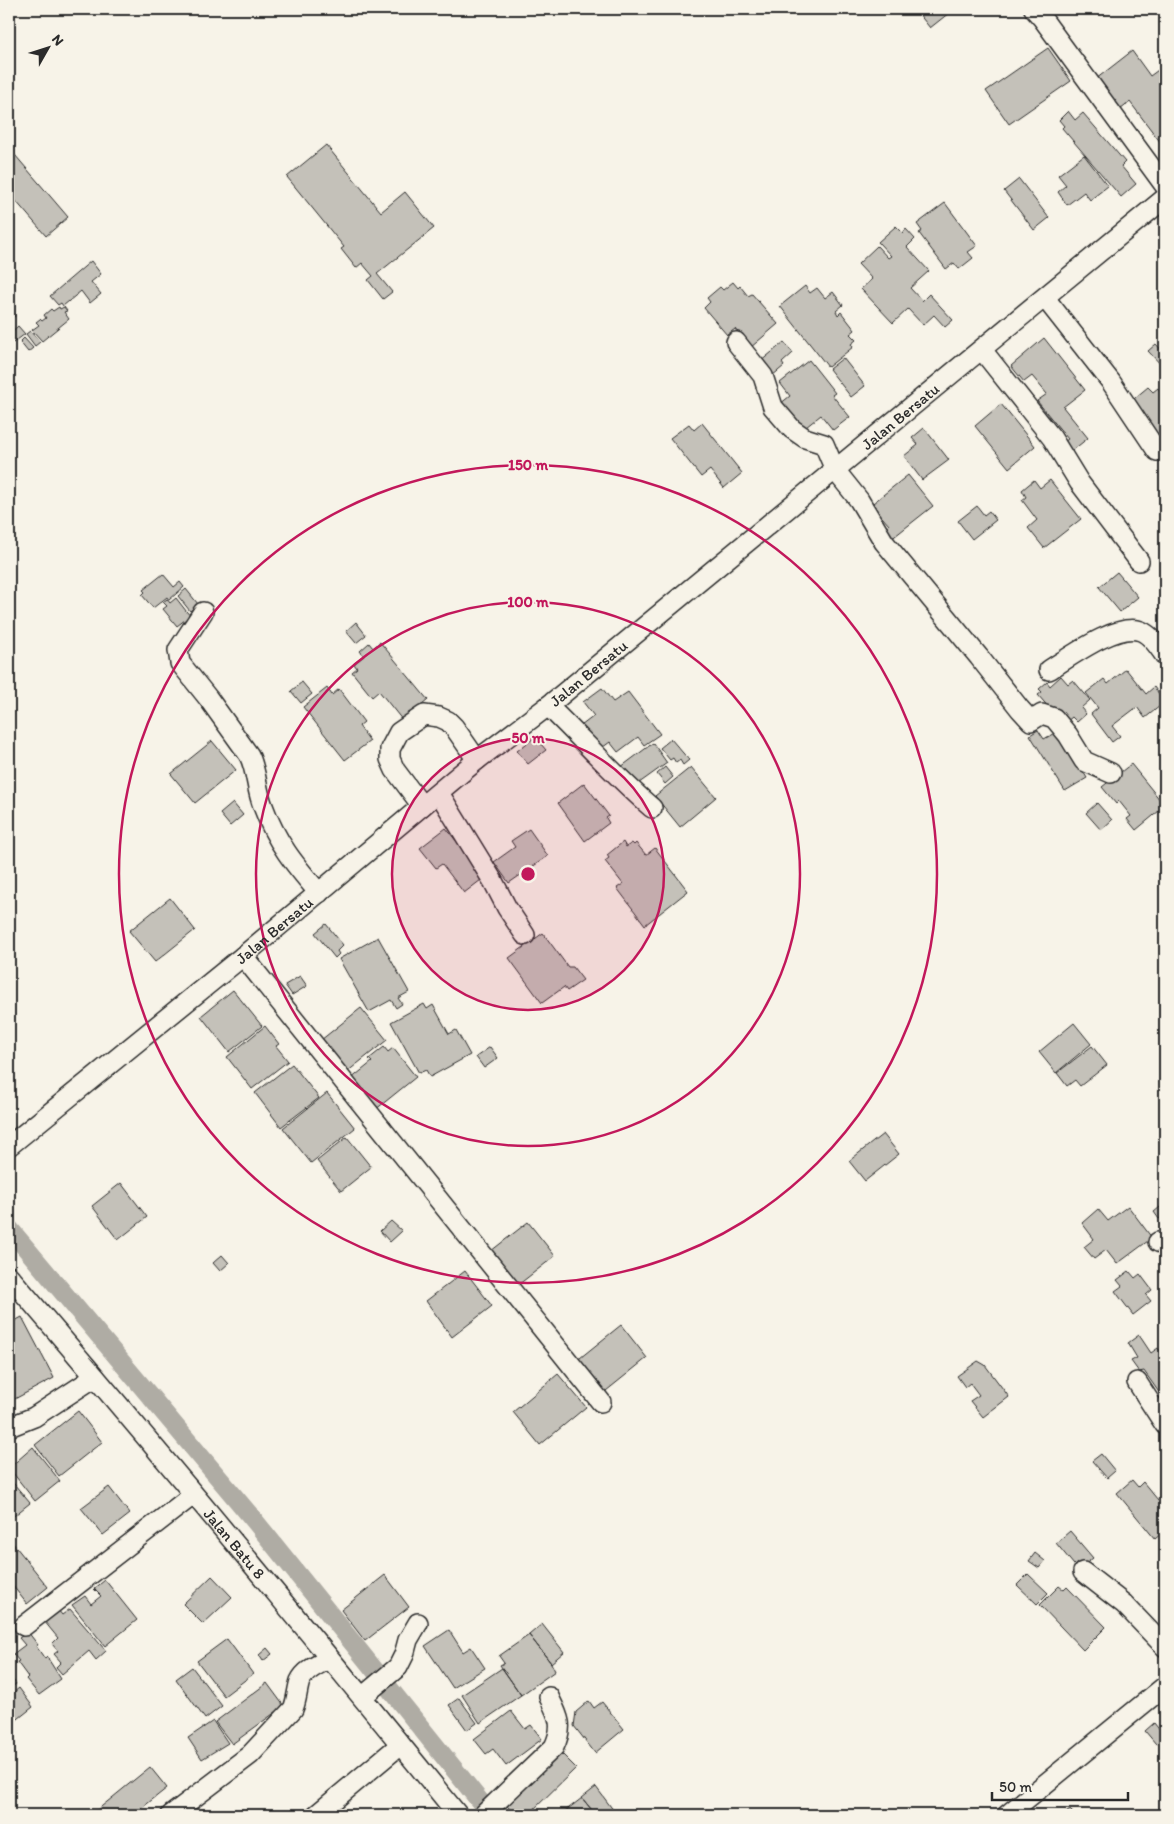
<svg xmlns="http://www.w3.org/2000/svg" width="1174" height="1824" font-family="Itim,sans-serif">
<rect width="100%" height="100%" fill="#f7f3e8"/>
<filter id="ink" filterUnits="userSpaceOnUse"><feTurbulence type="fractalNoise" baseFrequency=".02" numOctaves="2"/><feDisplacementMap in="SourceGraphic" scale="10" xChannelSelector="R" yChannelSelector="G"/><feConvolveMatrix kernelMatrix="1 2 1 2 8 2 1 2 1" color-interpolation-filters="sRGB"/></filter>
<g filter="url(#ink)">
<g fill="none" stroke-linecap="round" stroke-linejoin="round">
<path stroke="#afaca4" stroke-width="19" d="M9,1228L254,1520L491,1815"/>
</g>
<path fill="#c4c1b9" stroke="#2b2b2b" d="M915,9H954L930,28Z
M1048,48L1071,81L1009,124L986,91Z
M1132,51L1150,76L1165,65V140L1161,143L1130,102L1120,110L1096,79Z
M1068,111L1075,120L1083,113L1125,162L1121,166L1136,184L1121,197L1062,128L1064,126L1059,120Z
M326,145L381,212L405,192L434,228L377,274L392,292L383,299L368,280L373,276L362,263L356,268L341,249L344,247L287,177Z
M9,148L68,217L46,236L9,193Z
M1084,155L1108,186L1090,200L1084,192L1067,205L1058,192L1066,185L1058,175Z
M1019,179L1049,218L1034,230L1004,191Z
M945,203L977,246L968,252L973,258L959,269L954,263L946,269L919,233L922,231L917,224Z
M896,226L903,233L906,229L915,239L907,247L929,271L910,288L922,301L929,294L953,320L945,327L934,315L923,325L908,309L893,323L861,289L872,279L858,264L877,246L888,258L891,256L878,242Z
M91,261L101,274L91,282L101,294L90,303L81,291L63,306L61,303L58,305L50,296Z
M733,282L738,288L740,286L748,296L752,294L778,324L750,348L735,329L727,335L704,308L710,302L707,298L720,287L723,290Z
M805,286L810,293L817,288L825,298L833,292L843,305L836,311L838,315L841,312L855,330L850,334L856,340L851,344L853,347L828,367L780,306Z
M59,307L60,309L64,307L67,311L64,312L69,319L42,341L32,330L39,325L36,322L40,319L42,321L46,318L44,315L51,309L53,311Z
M9,308L15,316L12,319L9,315Z
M18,326L25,334L13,343L9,338V334Z
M30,331L40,342L35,346L26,334Z
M24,338L33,348L28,352L20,342Z
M1044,338L1085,390L1063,407L1088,438L1068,454L1060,445L1068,439L1037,401L1047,394L1032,376L1024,382L1011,366Z
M784,342L793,353L782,363L784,366L772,376L760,362Z
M1156,344L1165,354V369L1148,351Z
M843,358L865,386L851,397L829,369Z
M809,360L835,393L832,395L850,417L833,430L821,415L801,431L780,404L790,396L780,383Z
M1148,387L1153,392L1158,388L1161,392L1165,390V444L1130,402Z
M1001,404L1035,446L1009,468L975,426Z
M702,423L742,473L724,488L710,470L701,477L670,438L689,424L694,430Z
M924,428L949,460L922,480L904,456L918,445L912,438Z
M908,475L933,506L890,540L882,531L889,525L882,517L879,520L868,507Z
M1034,480L1040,488L1050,480L1081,519L1044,548L1028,528L1037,520L1022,500L1026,497L1022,490Z
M977,506L984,515L989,511L996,520L972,539L958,521Z
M1117,572L1138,597L1120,612L1099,587Z
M163,574L174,587L180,582L184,587L169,600L167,597L153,608L142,595L145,592L143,590Z
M186,589L198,604L190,611L178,596Z
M176,598L190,616L177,626L163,609L167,606L163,602L167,599L170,603Z
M356,622L366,635L356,643L346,631Z
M380,642L428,700L403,721L379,691L372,697L352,672L357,668L354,664L364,656L360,651L369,643L373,648Z
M1126,669L1146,694L1154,687L1165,702L1145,718L1137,707L1112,726L1120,736L1112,742L1091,714L1098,708L1086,693L1104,679L1108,684Z
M1061,676L1068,684L1073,680L1090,700L1081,708L1086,714L1077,722L1072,717L1065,723L1056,716L1038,695L1042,692L1039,689L1047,682L1050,686Z
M302,682L312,694L301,703L291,691Z
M327,688L332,695L339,689L364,722L359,726L370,741L345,760L303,707Z
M602,688L613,702L628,692L660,734L644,745L638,737L618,752L610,742L595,753L577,729L594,716L583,702Z
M1038,730L1044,739L1058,731L1087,778L1065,791L1030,735Z
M535,737L546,750L528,764L517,751Z
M671,739L689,760L683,765L680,760L676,763L673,758L670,760L660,748Z
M212,741L236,770L195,803L171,774Z
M653,743L667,763L635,786L621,767Z
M1131,764L1165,806L1136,830L1127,819L1131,816L1119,801L1116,804L1102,787Z
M665,767L673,777L665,784L657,774Z
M691,767L716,797L680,827L655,796Z
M584,783L609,816L606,818L609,823L585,841L558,803Z
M233,803L243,815L230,826L220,814Z
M1097,803L1112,820L1101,830L1086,813Z
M446,828L479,870L476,873L481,880L464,893L442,864L436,868L420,848Z
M529,829L548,856L509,883L494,862L515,847L511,841Z
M623,842L626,847L632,843L634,845L636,843L646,855L655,848L688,891L645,925L617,888L623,884L605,861L609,858L607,855Z
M170,898L195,930L155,962L129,931Z
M326,924L343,945L337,951L339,954L335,958L315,933Z
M543,933L568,967H573L583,980L567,991L564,987L542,1003L509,958Z
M378,937L409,992L398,998L402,1004L396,1008L391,1000L369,1012L339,959Z
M300,976L307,986L292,995L285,985Z
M233,990L262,1026L229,1052L201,1016Z
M424,1004L427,1009L433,1005L449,1034L456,1030L470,1055L430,1077L426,1070L419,1073L391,1022Z
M361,1008L387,1040L347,1072L321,1040Z
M1074,1023L1091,1044L1056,1073L1039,1052Z
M265,1026L279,1044L276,1046L288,1061L252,1089L227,1057Z
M1092,1046L1107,1065L1080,1086L1075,1080L1067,1086L1057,1073Z
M384,1047L388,1052L393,1048L416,1077L375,1110L351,1079L372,1062L369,1059Z
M490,1047L498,1058L484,1068L476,1057Z
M292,1064L319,1098L281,1127L255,1093Z
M327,1093L355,1128L311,1163L283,1128Z
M883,1134L899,1154L865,1181L849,1161Z
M347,1137L371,1167L341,1191L317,1161Z
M121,1183L147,1217L118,1240L92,1206Z
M1165,1203V1220L1162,1217L1159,1219L1154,1212Z
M1128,1206L1152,1238L1117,1264L1106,1250L1094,1259L1084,1247L1094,1239L1082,1223L1098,1209L1108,1221Z
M391,1221L402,1231L390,1242L380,1231Z
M528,1222L555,1256L518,1285L491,1251Z
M222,1255L229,1263L220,1271L213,1263Z
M465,1271L492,1306L452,1337L426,1301Z
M1129,1271L1135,1278L1140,1274L1152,1290L1146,1295L1151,1301L1133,1315L1115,1291L1122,1286L1117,1280Z
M22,1317L54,1378L9,1402V1324Z
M621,1325L647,1358L601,1395L575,1362Z
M1139,1335L1151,1353L1158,1348L1165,1359V1411L1156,1402L1163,1398L1144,1371L1139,1372L1131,1361L1137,1358L1128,1343Z
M978,1361L985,1365L1009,1397L983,1417L970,1401L979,1395L970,1383L965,1387L957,1376Z
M558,1374L586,1407L540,1445L513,1412Z
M78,1411L102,1442L59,1476L35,1445Z
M33,1447L60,1481L35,1501L9,1468Z
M1101,1454L1115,1471L1107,1478L1092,1461Z
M9,1478L30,1503L10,1519L9,1518Z
M1132,1480L1138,1487L1143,1482L1158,1500L1165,1494V1536L1163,1538L1161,1534L1155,1539L1117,1493Z
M109,1487L130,1514L103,1535L81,1508Z
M1070,1531L1093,1558L1078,1570L1056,1543Z
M12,1542L48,1587L27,1604L9,1581V1544Z
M1035,1553L1045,1561L1039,1568L1029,1561Z
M1028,1574L1048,1593L1037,1604L1017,1585Z
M385,1575L409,1607L365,1641L341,1610Z
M212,1576L232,1597L203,1624L183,1604Z
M105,1580L137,1620L105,1646L72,1605L85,1596L91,1604L101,1596L94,1589Z
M1059,1586L1064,1590L1067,1587L1106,1627L1083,1650L1040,1605Z
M70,1609L106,1651L96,1660L89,1651L62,1674L56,1667L61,1662L54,1654L58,1651L52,1644L58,1638L44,1621L58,1610L62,1615Z
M542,1624L564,1652L551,1663L529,1635Z
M449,1630L463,1652L471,1647L485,1668L453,1688L425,1646Z
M28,1632L38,1645L36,1646L45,1659L47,1657L61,1679L39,1695L26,1679L28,1677L17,1662L19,1661L13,1654L25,1645L19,1638Z
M529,1635L551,1663L555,1671L521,1695L500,1665L504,1663L499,1656Z
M227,1639L253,1674L224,1696L197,1661Z
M267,1648L272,1654L263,1661L259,1655Z
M192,1667L222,1706L205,1719L176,1679Z
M502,1668L521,1695L480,1723L462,1695Z
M9,1675L16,1684L9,1689Z
M267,1683L284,1706L232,1744L215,1722Z
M19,1688L33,1707L9,1726V1696Z
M459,1698L477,1723L467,1730L449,1705Z
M589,1701L594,1708L602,1702L624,1729L595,1753L574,1726L576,1712Z
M511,1711L525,1729L531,1725L542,1739L506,1766L493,1749L486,1754L474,1739Z
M213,1721L228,1743L202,1759L188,1738Z
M1154,1723L1162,1733L1165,1731V1738L1164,1737L1156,1744L1145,1731Z
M556,1748L576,1768L529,1814L525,1810L519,1815H516L502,1801Z
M150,1767L167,1788L133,1815H91Z
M596,1787L617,1815H596L582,1798Z
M582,1798L596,1815H560Z
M1070,1810L1075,1815H1063Z"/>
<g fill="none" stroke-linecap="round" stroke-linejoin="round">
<defs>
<g id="minor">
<path d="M1034,9L1042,18L1165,186"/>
<path d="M1045,298L1111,382L1157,451"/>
<path d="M736,342L763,376L773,407L792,429L805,438L824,444L835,470L859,500L884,542L979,657L1020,709L1031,721L1042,714L1054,718L1068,735L1084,761L1111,773"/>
<path d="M982,350L1052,438L1079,482L1139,561"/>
<path d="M203,612L178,650L180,663L208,698L249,755C257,771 256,789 263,806C276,842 294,864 319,893"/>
<path d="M1049,670C1070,657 1117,622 1141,631C1151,635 1159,647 1165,656"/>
<path d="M548,706C583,740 615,776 652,808"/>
<path d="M439,793L493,881L507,908L525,935"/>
<path d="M422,806L395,770L390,759V749L399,732L424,715L439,717L448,721L454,727L477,760"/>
<path d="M243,956L601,1402"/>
<path id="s1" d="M9,1146L243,956L477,760L548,706L1165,198"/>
<path d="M1158,1242L1165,1245"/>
<path id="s2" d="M9,1276C161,1453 310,1633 458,1815"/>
<path d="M1137,1382L1165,1425"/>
<path d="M9,1427L34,1417L95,1377"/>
<path d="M1083,1572L1124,1604L1165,1647"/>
<path d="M24,1626L193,1495"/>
<path d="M362,1697L398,1667L404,1655L408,1640L418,1623"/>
<path d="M171,1815L250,1755L293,1709C297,1700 297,1690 300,1681C305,1670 319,1664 329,1659"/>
<path d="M316,1815L400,1745"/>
<path d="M483,1815L554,1747C564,1726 559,1717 549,1697"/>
<path d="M1007,1815L1165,1686"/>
</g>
</defs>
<use href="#minor" stroke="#2b2b2b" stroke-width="22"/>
<use href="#minor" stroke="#f7f3e8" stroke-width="19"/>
</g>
</g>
<circle cx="528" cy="874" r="136" fill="#c2185b" fill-opacity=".12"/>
<g fill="none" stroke="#c2185b" stroke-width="2.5">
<circle cx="528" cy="874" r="136"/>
<circle cx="528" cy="874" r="272"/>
<circle cx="528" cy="874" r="409"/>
</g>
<g text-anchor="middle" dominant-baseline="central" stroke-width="4" stroke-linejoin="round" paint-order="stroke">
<g font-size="16" fill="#2b2b2b" stroke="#f7f3e8">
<text stroke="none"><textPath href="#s1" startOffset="1152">Jalan Bersatu</textPath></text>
<text stroke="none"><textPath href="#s1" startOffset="748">Jalan Bersatu</textPath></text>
<text stroke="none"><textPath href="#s1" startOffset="342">Jalan Bersatu</textPath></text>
<text stroke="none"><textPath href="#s2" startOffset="350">Jalan Batu 8</textPath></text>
</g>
</g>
<circle cx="528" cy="874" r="8" fill="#c2185b" stroke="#f7f3e8" stroke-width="2.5"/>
<g font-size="15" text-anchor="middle" font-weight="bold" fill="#c2185b" stroke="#f7f3e8" stroke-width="4" stroke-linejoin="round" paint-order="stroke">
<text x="528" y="470">150 m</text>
<text x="528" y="607">100 m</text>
<text x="528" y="743">50 m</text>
</g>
<rect width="1174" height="1824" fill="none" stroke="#f7f3e8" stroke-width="30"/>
<rect x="15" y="15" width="1144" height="1794" fill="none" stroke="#2b2b2b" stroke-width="2" filter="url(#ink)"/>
<g transform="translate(48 48) rotate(51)" stroke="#f7f3e8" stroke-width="4" paint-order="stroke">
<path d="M0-4L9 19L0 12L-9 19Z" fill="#2b2b2b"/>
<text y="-8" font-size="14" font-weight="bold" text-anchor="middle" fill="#2b2b2b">N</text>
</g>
<path d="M992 1792v8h136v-8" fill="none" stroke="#2b2b2b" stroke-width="2.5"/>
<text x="999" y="1792" font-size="15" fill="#2b2b2b" stroke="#f7f3e8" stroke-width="4" paint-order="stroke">50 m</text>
</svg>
